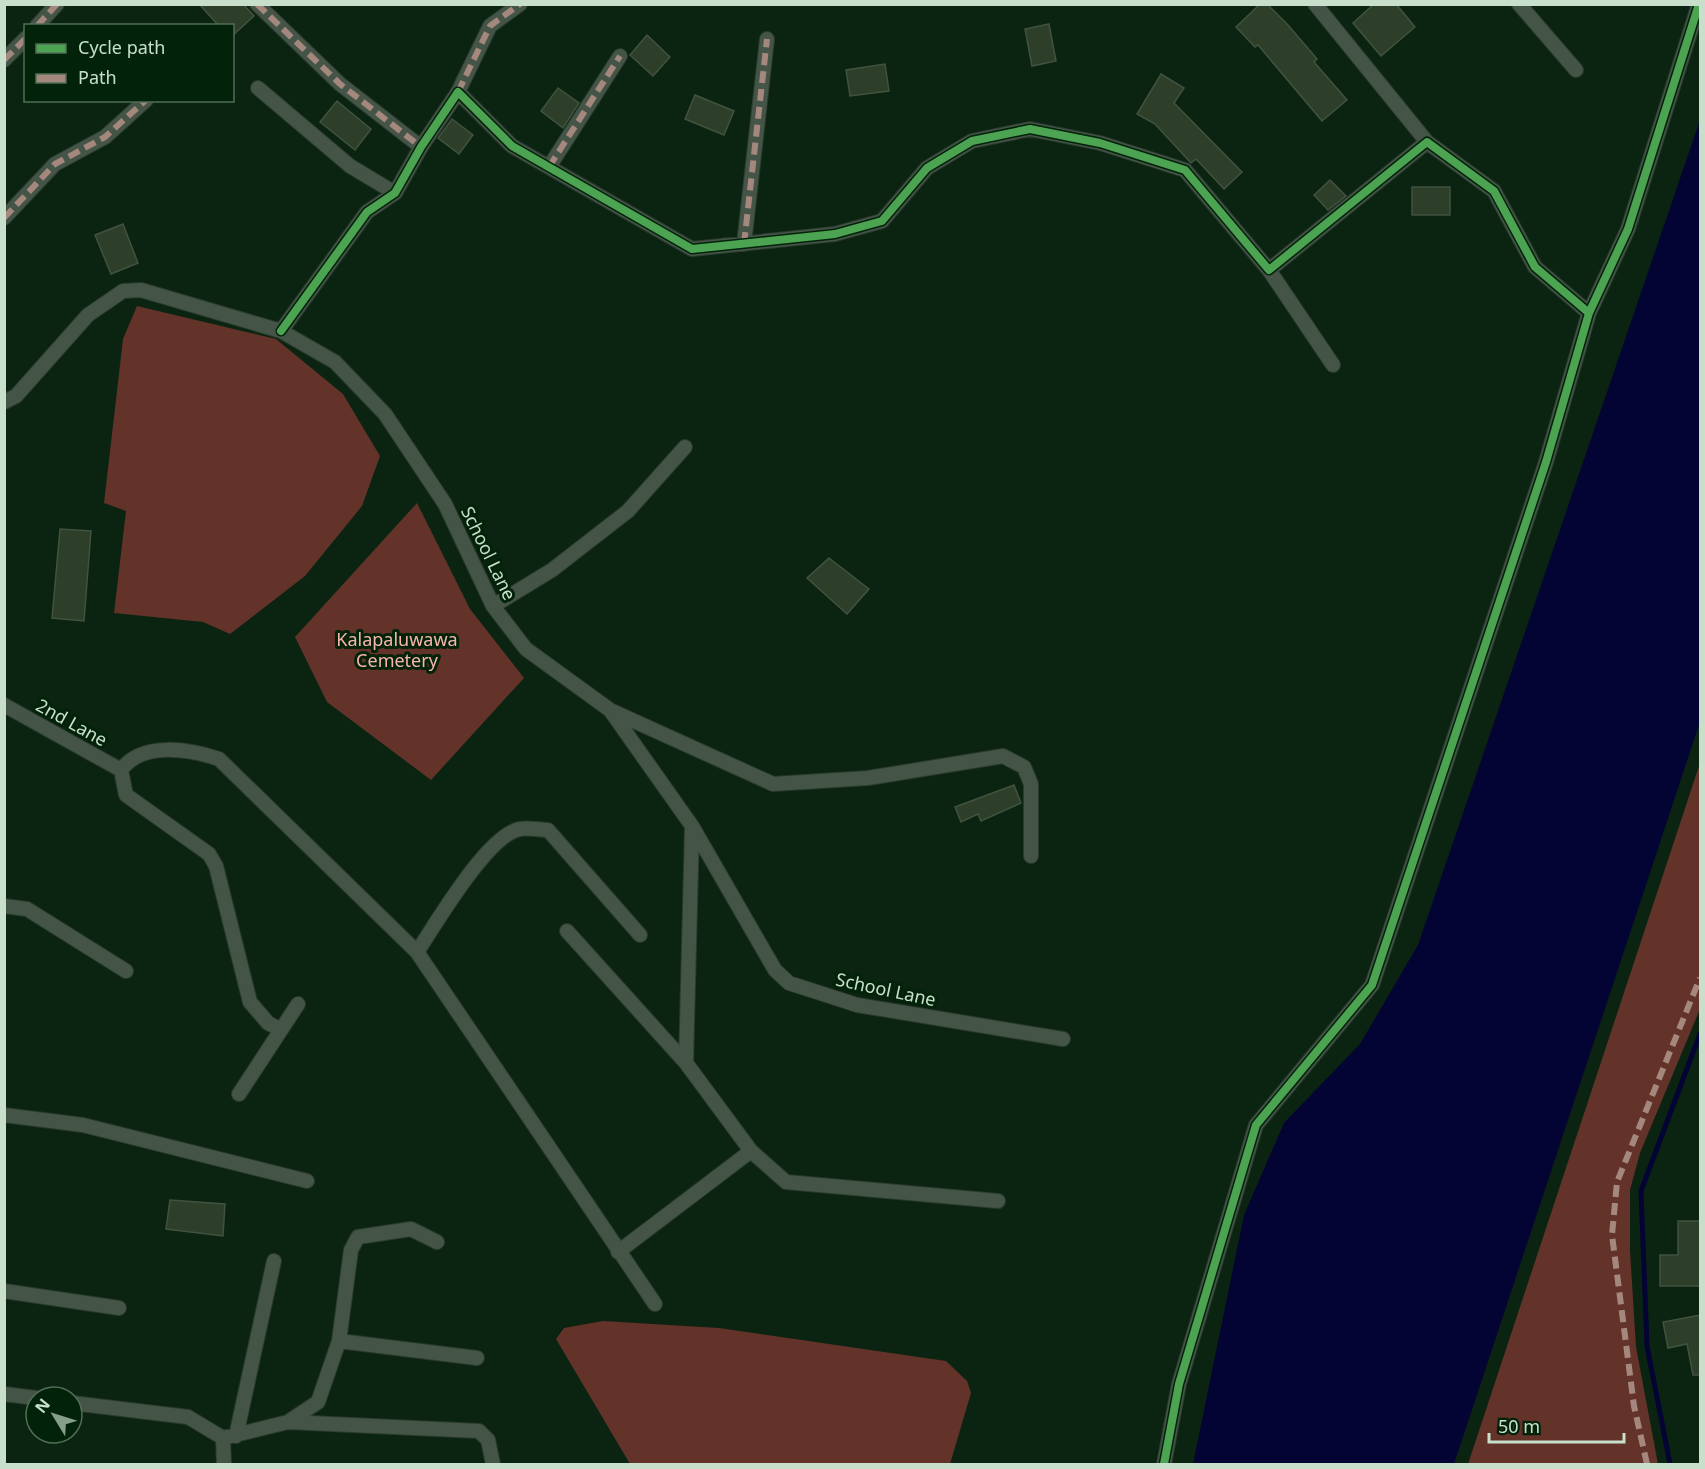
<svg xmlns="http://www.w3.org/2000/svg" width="1705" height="1469" font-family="'Noto Sans',sans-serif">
<rect width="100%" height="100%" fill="#0a2411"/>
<path fill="#633229" d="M137,306L276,339L343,394L380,456L362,506L305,576L230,634L203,622L114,613L126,511L104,503L123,339Z
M417,503L470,609L524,678L431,780L327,702L295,637Z
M1700,763V1009L1640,1153L1630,1190V1251L1636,1347L1658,1464H1468Z
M603,1321L719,1328L946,1361L967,1381L971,1393L950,1464H630L556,1339L564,1328Z"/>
<path fill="#040434" d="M1700,120V722L1454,1464H1193L1244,1215L1284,1123L1360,1044L1418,945Z"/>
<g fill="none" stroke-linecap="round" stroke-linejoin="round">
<path stroke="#040434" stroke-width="5" d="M1670,1464L1647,1346L1641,1191L1700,1034"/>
</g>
<path fill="#2e3f29" stroke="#425240" stroke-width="1.5" d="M199,4H243L254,16L232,36V26H219Z
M1260,4H1267L1288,25L1317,59L1314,62L1347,100L1322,121L1258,45L1255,47L1236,27Z
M1374,4H1396L1415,27L1381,56L1353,23Z
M1049,24L1056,61L1032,66L1025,29Z
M647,35L670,57L653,76L630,55Z
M885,64L889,91L850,96L846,70Z
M1161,74L1184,88L1174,103L1242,172L1224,189L1196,159L1191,163L1155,124L1137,114Z
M558,88L579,103L563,128L541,111Z
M695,95L734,111L724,135L685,119Z
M337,101L371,129L355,150L320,122Z
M452,119L473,135L459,154L438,138Z
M1330,180L1346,196L1328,210L1314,195Z
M1412,187H1450V215H1412Z
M123,224L138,263L111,274L95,235Z
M60,529L91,531L84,621L52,618Z
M829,558L869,589L847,614L807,578Z
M1014,785L1021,803L981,821L978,814L961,822L955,807Z
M170,1200L225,1204L223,1236L166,1229Z
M1678,1221H1701V1286H1660V1255H1678Z
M1701,1315V1375H1693L1687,1344L1668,1348L1663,1322Z"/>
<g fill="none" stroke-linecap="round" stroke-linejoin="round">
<defs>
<path id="street" d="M257,4L340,84L421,147
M1315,4L1427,142
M1519,4L1576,70
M37,26L57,4
M4,60L26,38
M258,88L350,166L395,193
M458,92L490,26L520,4
M549,167L620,56
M4,218L55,164L105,137L146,100
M744,244L767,39
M1269,270L1333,365
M281,331L367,212L395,193L421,147L458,92L512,146L692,249L835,234L882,221L927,168L972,141L1030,129L1100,143L1185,170L1269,270L1427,142L1494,191L1535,267L1589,313
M4,402L16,396L88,315L123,291L141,290L281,331L335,362L385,414L445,504L493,606L526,649L610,710L692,826L775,970L789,983L857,1005L1063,1039
M493,606L552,570L628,511L685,447
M4,705L121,770
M612,711L773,784L868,778L1003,756L1024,767L1031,784V856
M4,906L27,909L126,971
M567,931L686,1063L751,1151L786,1182L998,1201
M417,952C435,925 488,834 520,829C529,827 540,830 548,830L640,935
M281,1030L268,1023L250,1002L216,866L209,854L126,795L121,770C142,741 189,749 219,759L417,952L655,1304
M686,1063L692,828
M239,1094L298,1004
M4,1115L83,1125L307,1181
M618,1252L751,1151
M4,1291L119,1308
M339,1341L477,1358
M4,1394L36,1398
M72,1403L188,1417L223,1438L288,1422L479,1431L488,1440L493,1464
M288,1422L318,1402L339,1341L351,1250L358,1237L411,1229L437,1242
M236,1436L274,1261
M223,1438L224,1464
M1164,1464L1179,1384L1256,1125L1372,985L1546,462L1589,313L1628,229L1699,4"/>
</defs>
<use href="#street" stroke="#2b3b2e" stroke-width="16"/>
<use href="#street" stroke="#445547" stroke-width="14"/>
<path stroke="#a5887d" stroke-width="6" stroke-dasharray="12 6" stroke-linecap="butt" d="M257,4L340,84L421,147
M37,26L57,4
M4,60L26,38
M458,92L490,26L520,4
M549,167L620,56
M4,218L55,164L105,137L146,100
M744,244L767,39
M1647,1464L1634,1406L1612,1235L1617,1182L1700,978"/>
<defs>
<path id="cycleway" d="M281,331L367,212L395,193L421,147L458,92L512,146L692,249L835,234L882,221L927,168L972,141L1030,129L1100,143L1185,170L1269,270L1427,142L1494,191L1535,267L1589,313
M1164,1464L1179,1384L1256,1125L1372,985L1546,462L1589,313L1628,229L1699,4"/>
</defs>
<use href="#cycleway" stroke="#022209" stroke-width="11"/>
<use href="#cycleway" stroke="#4ca352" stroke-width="8"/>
</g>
<g text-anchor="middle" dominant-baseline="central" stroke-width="6" stroke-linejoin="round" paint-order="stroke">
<g font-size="18" fill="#c8e0cb" stroke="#022209">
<text transform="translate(489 553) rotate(64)">School Lane</text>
<text transform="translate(72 722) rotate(29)">2nd Lane</text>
<text transform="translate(886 989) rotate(12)">School Lane</text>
</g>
<g font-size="18" fill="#f8b5ac" stroke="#022209">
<text x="397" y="639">Kalapaluwawa<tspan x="397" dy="21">Cemetery</tspan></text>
</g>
</g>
<rect width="1705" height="1469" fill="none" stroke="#c8e0cb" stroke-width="12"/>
<rect x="24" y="24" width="210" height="78" fill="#022209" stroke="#516e57" stroke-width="1.5"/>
<rect x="36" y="44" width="30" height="9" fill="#4ca352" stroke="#516e57" stroke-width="1.5"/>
<text x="78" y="54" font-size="18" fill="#c8e0cb">Cycle path</text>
<rect x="36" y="74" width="30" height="9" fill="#a5887d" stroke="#516e57" stroke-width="1.5"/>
<text x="78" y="84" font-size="18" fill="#c8e0cb">Path</text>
<g transform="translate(54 1415) rotate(308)"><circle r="28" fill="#022209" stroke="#516e57" stroke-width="1.5"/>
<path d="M0-4.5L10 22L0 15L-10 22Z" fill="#869e8a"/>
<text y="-9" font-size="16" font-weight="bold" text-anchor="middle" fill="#c8e0cb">N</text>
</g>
<path d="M1489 1433v9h135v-9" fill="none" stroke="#c8e0cb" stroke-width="3"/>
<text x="1498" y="1433" font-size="18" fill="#c8e0cb" stroke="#022209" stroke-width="4.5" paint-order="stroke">50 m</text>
</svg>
